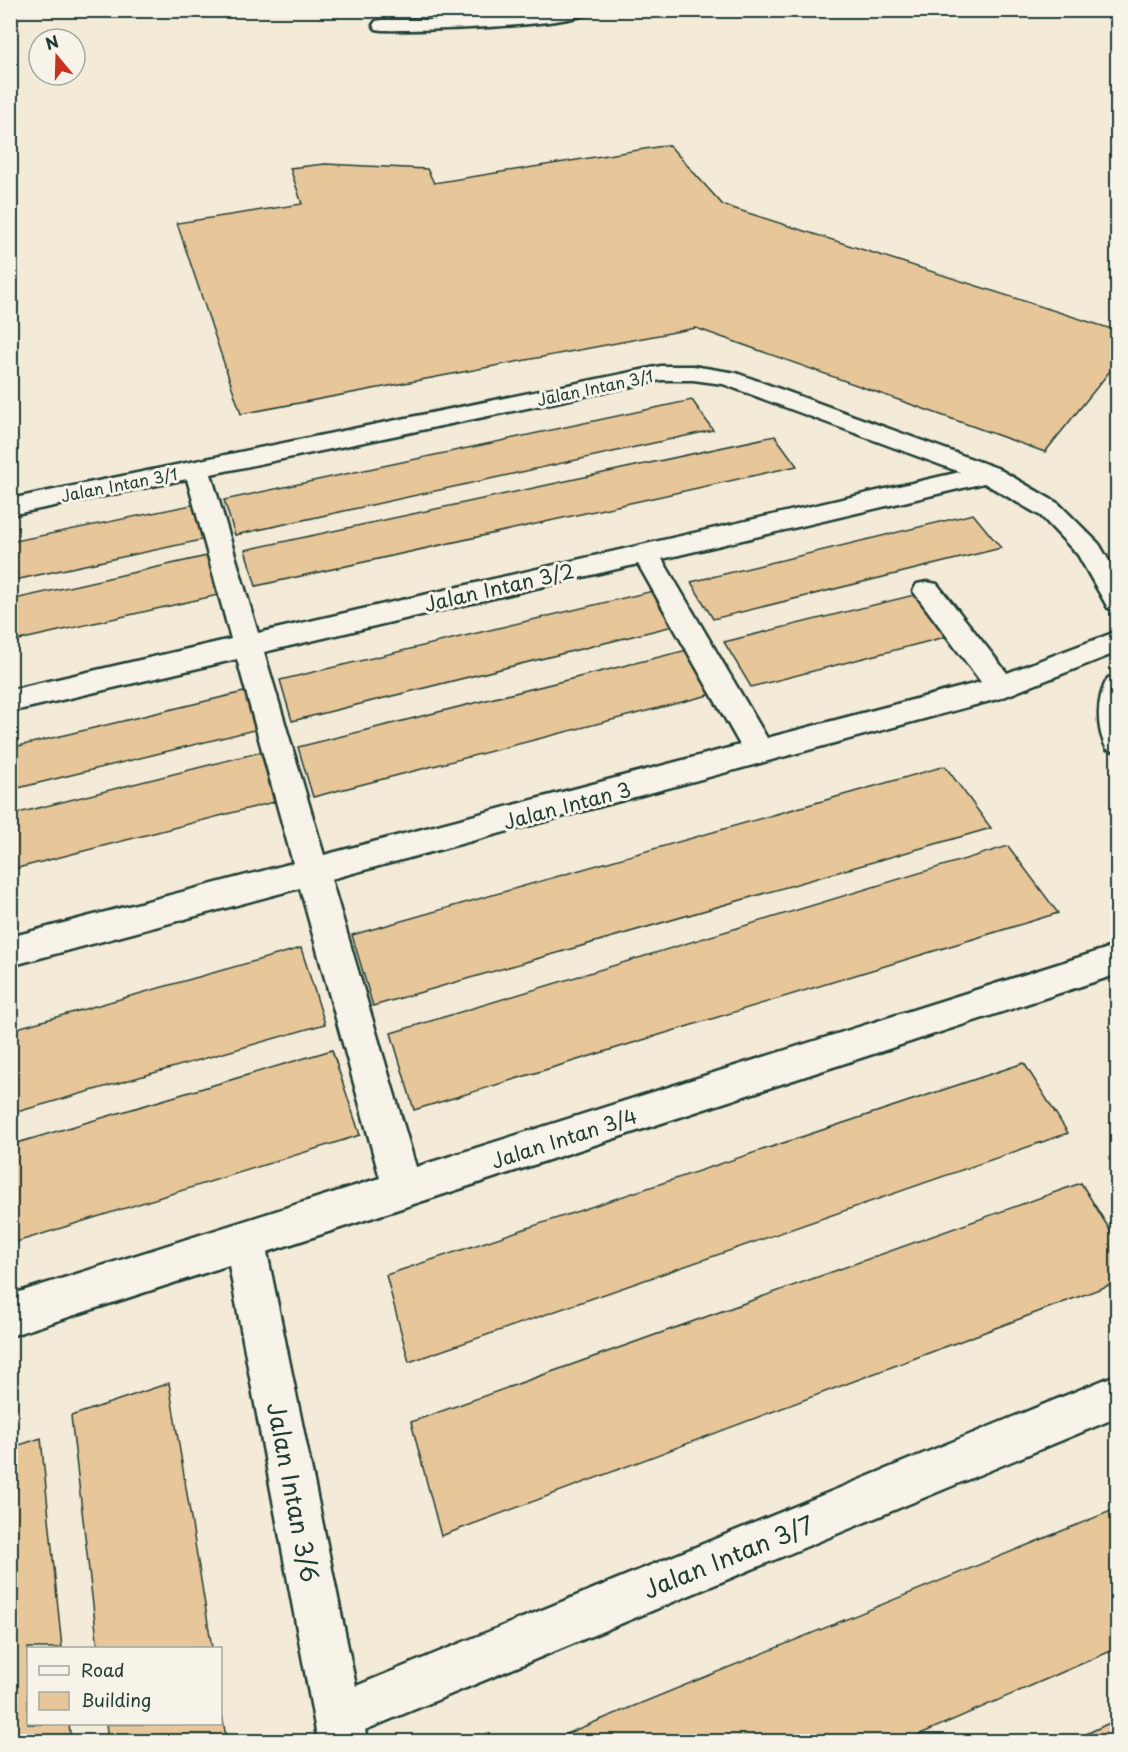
<svg xmlns="http://www.w3.org/2000/svg" width="1128" height="1752" font-family="'Playpen Sans',sans-serif">
<rect width="100%" height="100%" fill="#f4ead8"/>
<filter id="ink" filterUnits="userSpaceOnUse"><feTurbulence type="fractalNoise" baseFrequency=".0167" numOctaves="2"/><feDisplacementMap in="SourceGraphic" scale="12" xChannelSelector="R" yChannelSelector="G"/><feConvolveMatrix kernelMatrix="1 2 1 2 8 2 1 2 1" color-interpolation-filters="sRGB"/></filter>
<g filter="url(#ink)">
<path fill="#e7c699" stroke="#1f3d34" stroke-width="1.5" d="M669,145L723,205L1118,331V361L1045,452L696,328L241,414L177,223L302,204L290,168L325,164L427,169L434,183Z
M692,400L713,430L235,535L224,500Z
M775,436L797,466L256,586L245,550Z
M201,503L211,538L10,581V542Z
M973,514L1001,548L713,619L691,582Z
M216,554L227,593L10,642V600Z
M657,590L677,625L292,721L280,680Z
M918,594L949,636L751,687L724,642Z
M687,650L713,694L313,797L298,747Z
M248,691L258,729L10,790V748Z
M261,752L274,802L10,870V815Z
M945,766L991,828L373,1006L352,935Z
M1008,846L1058,913L414,1110L391,1033Z
M301,948L325,1024L10,1114V1030Z
M332,1050L360,1135L10,1244V1145Z
M1024,1063L1068,1133L409,1362L386,1275Z
M1081,1183L1118,1243V1282L441,1536L411,1422Z
M169,1383L212,1648H98L71,1416Z
M41,1438L62,1648H28V1724H69L71,1742H10V1448Z
M1118,1508V1648L902,1742H546Z
M220,1704L227,1742H108L106,1724H220Z
M1118,1719V1742H1069Z"/>
<g fill="none" stroke-linecap="round" stroke-linejoin="round">
<defs>
<path id="minor" d="M547,10H594C579,27 412,31 382,30L376,29L373,25L376,21L382,20H459Z
M661,366H693L736,373L997,468L1059,504L1099,544L1118,576V610L1108,608L1078,555L1041,516L984,483L662,559L767,738L981,682L913,591L917,584L927,582L937,584L1007,673L1118,631V652L1001,698L331,879L416,1167L1118,945V974L267,1252L356,1686L1118,1374V1417L365,1730L368,1742H318L229,1265L10,1336V1295L380,1178L300,888L10,966V937L293,863L237,659L10,712V690L231,639L187,479L10,515V499ZM661,380H693L723,384L960,472L258,633L211,474ZM638,564L740,745L324,855L264,652Z
M1118,676V752L1107,749C1096,730 1096,698 1108,678Z"/>
</defs>
<use href="#minor" stroke="#1f3d34" stroke-width="5"/>
<use href="#minor" fill="#f7f3e8" fill-rule="evenodd"/>
</g>
</g>
<g text-anchor="middle" dominant-baseline="central" stroke-width="6" stroke-linejoin="round" paint-order="stroke">
<g font-size="16" fill="#1f3d34" stroke="#f7f3e8">
<text transform="translate(595 387) rotate(-12)">Jalan Intan 3/1</text>
<text transform="translate(119 484) rotate(-11)">Jalan Intan 3/1</text>
</g>
<g font-size="20" fill="#1f3d34" stroke="#f7f3e8">
<text transform="translate(499 587) rotate(-13)">Jalan Intan 3/2</text>
<text transform="translate(567 805) rotate(-15)">Jalan Intan 3</text>
<text transform="translate(564 1138) rotate(-18)">Jalan Intan 3/4</text>
</g>
<g font-size="24" fill="#1f3d34" stroke="#f7f3e8">
<text transform="translate(294 1492) rotate(79)">Jalan Intan 3/6</text>
<text transform="translate(728 1556) rotate(-22)">Jalan Intan 3/7</text>
</g>
</g>
<rect width="1128" height="1752" fill="none" stroke="#f7f3e8" stroke-width="36"/>
<rect x="18" y="18" width="1092" height="1716" fill="none" stroke="#1f3d34" stroke-width="2" filter="url(#ink)"/>
<rect x="27" y="1647" width="195" height="78" fill="#f7f3e8" stroke="#a1aaa0" stroke-width="1.5"/>
<rect x="39" y="1666" width="30" height="9" fill="#f7f3e8" stroke="#a1aaa0" stroke-width="1.5"/>
<text x="81" y="1677" font-size="18" fill="#1f3d34">Road</text>
<rect x="39" y="1692" width="30" height="18" fill="#e7c699" stroke="#a1aaa0" stroke-width="1.5"/>
<text x="81" y="1707" font-size="18" fill="#1f3d34">Building</text>
<g transform="translate(57 57) rotate(341)"><circle r="28" fill="#f7f3e8" stroke="#a1aaa0" stroke-width="1.5"/>
<path d="M0-4.5L10 22L0 15L-10 22Z" fill="#c8321e"/>
<text y="-9" font-size="16" font-weight="bold" text-anchor="middle" fill="#1f3d34">N</text>
</g>
</svg>
